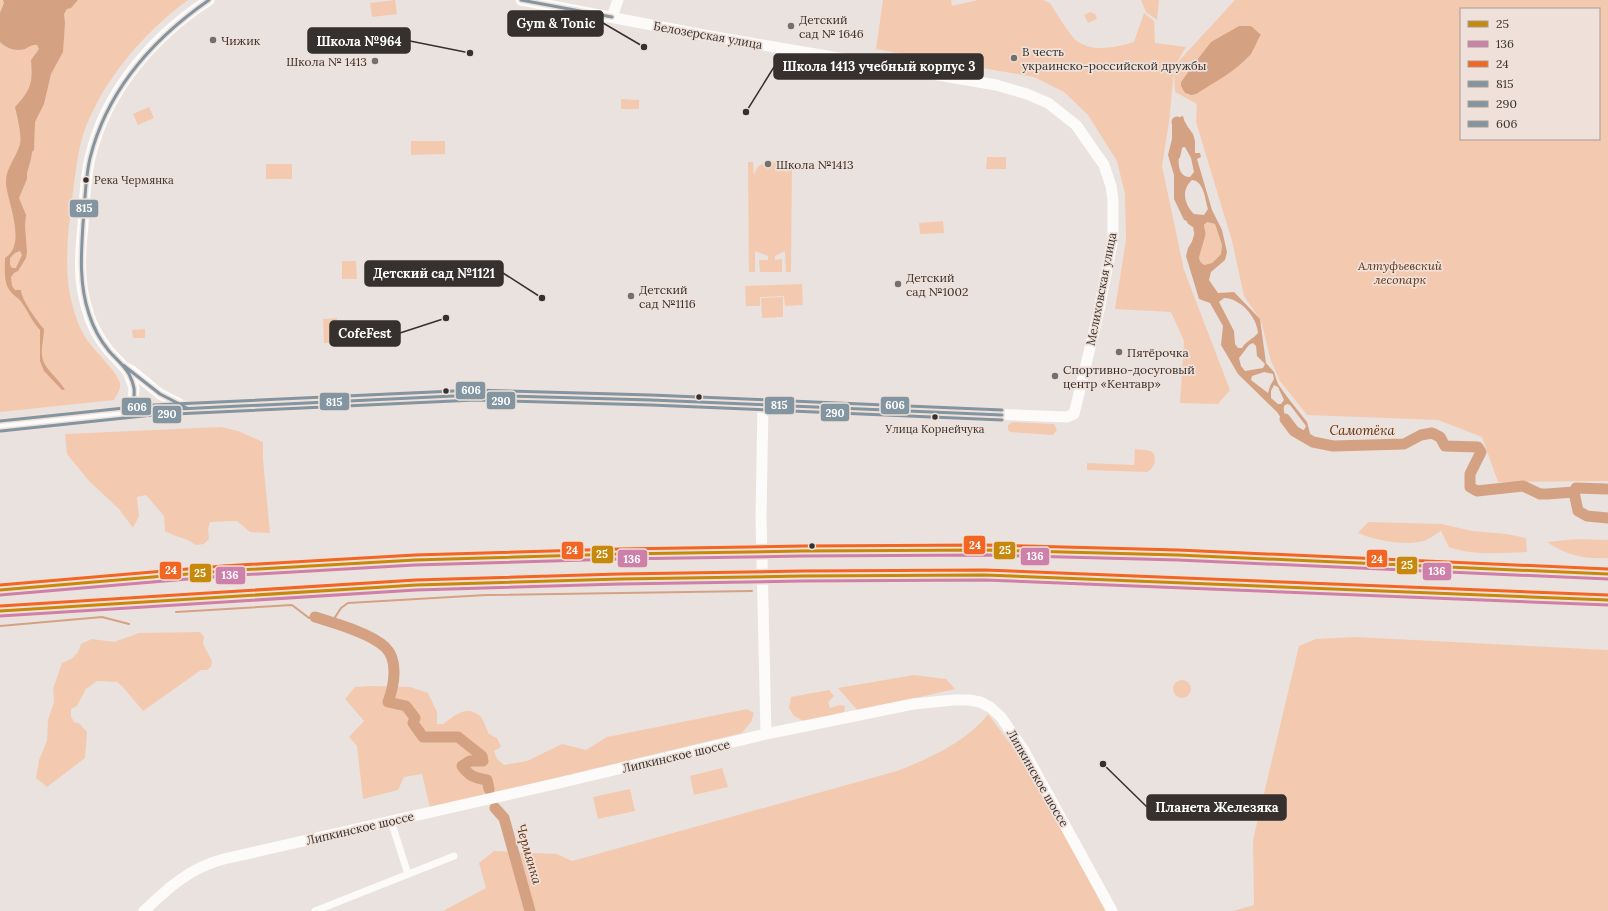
<svg xmlns="http://www.w3.org/2000/svg" width="1608" height="911" font-family="Lora,serif">
<rect width="100%" height="100%" fill="#eae2de"/>
<path fill="#f3cab0" fill-rule="evenodd" d="M0,0H188C143,33 101,82 83,135C77,155 74,185 71,207C68,233 65,262 69,289C72,306 77,325 87,340C94,350 118,373 120,383C121,389 117,395 114,400L0,412Z
M395,0L397,14L372,17L370,3Z
M883,0H951L952,6L978,0H1043L1050,3C1055,11 1071,37 1077,41C1093,53 1117,47 1134,42L1144,13L1154,21L1155,43L1186,47L1176,64L1235,0H1608V481L1498,482L1482,437L1438,420L1307,415L1280,381L1271,361L1261,321L1244,296L1232,241L1196,122L1197,104L1175,92L1174,70L1169,122L1162,166L1184,270L1230,390L1218,404L1180,403L1184,341L1171,312L1115,309L1126,240L1125,194L1117,161L1088,115L1064,92L1034,77L876,49ZM1461,9H1599V139H1461ZM1261,35L1255,44L1253,52L1188,95L1185,93L1181,82L1194,64Z
M1141,0H1159L1157,20L1146,12Z
M1090,12L1095,14L1097,19L1088,23L1084,15Z
M621,99L639,100V109H621Z
M149,107L154,118L138,125L133,114Z
M411,141H445V154L411,155Z
M987,157H1006V169H986Z
M771,161L782,165L787,174L786,162H792L791,272H786L785,251L775,256V260L782,259V272H760L759,260H768V256L755,251V272H749L748,162H753L754,176C756,167 761,162 771,161Z
M266,164H292V179H266Z
M943,221L944,233L920,234L919,223Z
M1207,222L1215,224L1222,245L1221,254L1212,263L1204,265L1196,258C1195,244 1196,231 1207,222Z
M342,261H356L357,279H342Z
M802,284L803,305L785,306L784,296L760,297V306H746L745,286Z
M783,297V317L762,318L761,298Z
M337,318L338,342L324,343L323,319Z
M145,329V338H133L132,330Z
M1013,422L1054,424L1057,430L1053,435L1010,432L1008,430V425Z
M221,427L238,431L263,442V459L270,533L250,532L237,521L210,522L208,529L209,539L204,544L196,545C187,538 175,537 165,531L164,516L146,495L137,497L139,516L133,528L119,509L89,481L67,454L65,434Z
M1135,449C1139,450 1148,449 1152,452C1158,457 1154,469 1147,472L1087,470V463L1134,465Z
M1368,522L1442,524L1472,531L1507,534L1526,538L1527,552C1500,553 1474,556 1449,547L1441,531C1435,535 1426,541 1419,542C1401,545 1374,540 1358,533Z
M1577,539L1608,540V558C1583,559 1568,556 1547,542Z
M200,632L204,637L203,644L212,661L211,667L207,670H201L143,711L122,686L117,682L97,681L86,689L77,706L71,709V716L74,722L80,724L87,732L85,758L47,787L36,778L39,760L47,741L48,720L54,702L53,689L62,663C72,659 78,656 81,644L92,639L114,642L139,633Z
M1356,637L1608,650V911H1233L1254,905L1253,840L1299,646L1316,639Z
M914,675L946,679L955,689L858,711L838,688Z
M1173 689a9 9 0 1 1 18 0a9 9 0 1 1-18 0Z
M372,686L410,687L428,693L437,712V724H443C454,716 466,704 480,716C484,719 486,729 489,734L497,738L501,747L494,751L497,759L504,765L527,761L562,744L586,750L607,737L747,709L754,713L751,722L742,733L430,808L422,774L404,777L398,790L363,799L357,746L349,737L364,721L345,699L355,687Z
M829,690L834,696L828,702L830,708L840,705L845,706L844,712L806,722L794,716L789,708L791,697Z
M988,714L1021,758L1107,911H443L486,888L479,863L494,851L557,854L572,861L897,771C928,759 968,741 988,714Z
M722,768L728,787L694,795L690,776Z
M630,789L635,811L598,819L593,797Z"/>
<path fill="#d4a283" fill-rule="evenodd" d="M3,0H78L71,8L67,9L64,14L65,23L63,52L51,74L44,104L35,122L34,150L32,152L31,159L27,173V179L19,198L26,215L25,226L27,252L26,258L18,271L14,273L11,277L12,286L15,290H21C21,299 37,321 44,329C44,338 41,347 42,355C43,369 59,378 65,390H62L44,371L40,361V330C31,320 29,313 22,303C19,298 14,296 11,292C3,284 5,268 5,258C27,244 8,204 6,184C5,169 16,158 20,144C22,136 17,115 15,107C31,90 33,83 31,60L39,49L37,45C32,44 29,47 25,49C16,52 6,48 0,42V13L4,3ZM20,251L22,255L16,268H12L10,265V258L15,253Z
M1239,26H1251L1261,35C1257,40 1254,50 1251,54C1236,71 1215,82 1196,94L1191,95L1185,93L1181,86V82L1194,64L1211,42Z
M1183,116L1185,123L1193,134L1195,141V153H1200L1201,157L1197,159L1212,210L1222,230L1227,252L1225,260L1211,272L1209,280L1218,293L1234,292L1260,319L1266,363L1274,372L1278,384L1288,398L1307,422L1311,437L1308,441L1285,424L1277,412L1238,374L1221,345L1223,326L1210,303L1199,299L1186,256L1188,248L1195,237V227L1191,222L1184,220L1174,199V175L1168,155L1172,139V125L1177,122L1180,117ZM1185,147L1191,158L1194,172L1190,177C1176,177 1178,158 1180,148ZM1192,180C1204,181 1205,199 1208,209L1204,215L1194,214C1184,204 1181,190 1192,180ZM1207,222L1215,224L1222,245L1221,254L1212,263L1204,265L1196,258C1195,245 1196,231 1207,222ZM1224,298C1240,298 1257,317 1258,333C1253,339 1246,341 1242,348H1238L1235,344L1234,331L1219,302ZM1253,343L1256,346L1257,356L1265,364L1263,368L1245,371L1241,366L1239,358L1249,345ZM1264,372L1273,374L1274,379L1270,386L1268,393L1251,380L1252,376ZM1274,385L1278,387L1284,400L1281,404H1278L1271,398V391ZM1287,404L1290,405L1306,426L1304,430C1293,428 1282,417 1284,406Z"/>
<g fill="none" stroke-linecap="round" stroke-linejoin="round">
<path stroke="#d4a283" stroke-width="2" d="M176,612L292,605L309,618L315,617
M332,622L341,608L348,603L486,595L752,591
M0,626L102,617L129,624"/>
<path stroke="#d4a283" stroke-width="11" d="M1175,155L1181,126L1177,122
M1192,220L1198,224L1200,234L1193,258L1195,263
M1285,419L1294,431L1313,442L1333,446L1404,444L1421,435L1432,433L1440,437L1445,446L1478,447L1481,452L1470,474V487L1477,491L1523,486L1540,494H1547L1574,492L1578,511L1587,516L1608,518
M1574,492L1576,488L1606,489
M315,617C334,623 370,633 385,647C399,660 394,686 388,702L406,706L415,718L413,723L423,737H458L482,756L483,761H470L462,766C469,776 475,778 487,780L489,789
M495,808L504,818L530,911"/>
<path stroke="#fcfbfa" stroke-width="7" d="M391,821L408,874
M315,911L454,856"/>
<path stroke="#fcfbfa" stroke-width="11" d="M612,17L618,0
M126,368L132,371L160,394L187,408
M763,405L761,517L766,734
M137,411C130,401 134,399 134,388C133,384 130,378 129,374C124,365 116,359 109,351C99,339 91,324 87,309C78,281 80,253 83,225C84,203 85,180 90,158C105,92 153,36 209,0
M0,426L153,410L475,395L651,400L1067,417L1074,414L1098,315L1113,238V200L1111,186L1104,165L1076,125L1048,103L1027,94L996,85L704,35L521,0
M144,911C168,888 191,867 224,859L559,783L766,734L913,704L954,700H969L980,702L990,707L1001,717L1023,749L1112,911"/>
<path stroke="#fcfbfa" stroke-width="14" d="M0,590L223,571L415,560L620,554L802,551L985,550L1178,555L1608,574
M0,611L225,596L416,585L620,579L802,576L985,575L1608,600"/>
<defs>
<path id="bus-1" d="M0,590L223,571L415,560L620,554L802,551L985,550L1178,555L1608,574
M0,611L416,585L620,579L802,576L985,575L1608,600"/>
<path id="bus-2" d="M0,595L223,576L415,565L620,559L802,556L985,555L1178,560L1608,579
M0,616L416,590L620,584L802,581L985,580L1608,605"/>
<path id="bus-3" d="M0,585L223,566L415,555L620,549L802,546L985,545L1178,550L1608,569
M0,606L416,580L620,574L802,571L985,570L1608,595"/>
<path id="bus-4" d="M209,0C153,39 107,90 90,158C85,180 85,202 83,224C81,255 79,284 89,314C93,327 100,340 109,351C115,358 124,365 129,374C131,378 133,383 134,388C135,397 132,402 137,411L475,395L651,400L1002,415
M521,0L612,17
M123,365L160,394L187,408"/>
<path id="bus-5" d="M1,431L153,415L475,400L651,405L1002,420"/>
<path id="bus-6" d="M0,421L153,405L475,390L651,395L1002,410"/>
</defs>
<use href="#bus-1" stroke="#efe1d9" stroke-width="6"/>
<use href="#bus-2" stroke="#efe1d9" stroke-width="6"/>
<use href="#bus-3" stroke="#efe1d9" stroke-width="6"/>
<use href="#bus-4" stroke="#efe1d9" stroke-width="6"/>
<use href="#bus-5" stroke="#efe1d9" stroke-width="6"/>
<use href="#bus-6" stroke="#efe1d9" stroke-width="6"/>
<use href="#bus-1" stroke="#c7890c" stroke-width="3"/>
<use href="#bus-2" stroke="#cd80a9" stroke-width="3"/>
<use href="#bus-3" stroke="#f26522" stroke-width="3"/>
<use href="#bus-4" stroke="#8395a1" stroke-width="3"/>
<use href="#bus-5" stroke="#8395a1" stroke-width="3"/>
<use href="#bus-6" stroke="#8395a1" stroke-width="3"/>
</g>
<g fill="#756f6c" stroke="#efe1d9" stroke-width="1.5">
<circle cx="791" cy="26" r="4"/>
<circle cx="213" cy="40" r="4"/>
<circle cx="1014" cy="58" r="4"/>
<circle cx="375" cy="61" r="4"/>
<circle cx="768" cy="164" r="4"/>
<circle cx="898" cy="284" r="4"/>
<circle cx="631" cy="296" r="4"/>
<circle cx="1119" cy="352" r="4"/>
<circle cx="1055" cy="376" r="4"/>
</g>
<g fill="#36312e" stroke="#efe1d9" stroke-width="1.5">
<circle cx="86" cy="180" r="3.5"/>
<circle cx="446" cy="391" r="3.5"/>
<circle cx="699" cy="397" r="3.5"/>
<circle cx="935" cy="417" r="3.5"/>
<circle cx="812" cy="546" r="3.5"/>
</g>
<g text-anchor="middle" dominant-baseline="central" stroke-width="3.5" stroke-linejoin="round" paint-order="stroke">
<g font-size="11" fill="#36312e" stroke="#efe1d9" text-anchor="start">
<text x="94" y="180">Река Чермянка</text>
<text x="935" y="429" text-anchor="middle">Улица Корнейчука</text>
</g>
<g font-size="12" fill="#36312e" stroke="#efe1d9" text-anchor="start">
<text x="799" y="19">Детский<tspan x="799" dy="14">сад № 1646</tspan></text>
<text x="221" y="40">Чижик</text>
<text x="1022" y="51">В честь<tspan x="1022" dy="14">украинско-российской дружбы</tspan></text>
<text x="367" y="61" text-anchor="end">Школа № 1413</text>
<text x="776" y="164">Школа №1413</text>
<text x="906" y="277">Детский<tspan x="906" dy="14">сад №1002</tspan></text>
<text x="639" y="289">Детский<tspan x="639" dy="14">сад №1116</tspan></text>
<text x="1127" y="352">Пятёрочка</text>
<text x="1063" y="369">Спортивно-досуговый<tspan x="1063" dy="14">центр «Кентавр»</tspan></text>
</g>
<g font-size="12" fill="#36312e" stroke="#efe1d9">
<text transform="translate(708 35) rotate(10)">Белозерская улица</text>
<text transform="translate(1101 289) rotate(-79)">Мелиховская улица</text>
<text transform="translate(676 756) rotate(-13)">Липкинское шоссе</text>
<text transform="translate(1038 778) rotate(60)">Липкинское шоссе</text>
<text transform="translate(360 828) rotate(-13)">Липкинское шоссе</text>
</g>
<g font-size="12" font-style="italic" fill="#5c2f0e" stroke="#efe1d9">
<text x="1400" y="265">Алтуфьевский<tspan x="1400" dy="14">лесопарк</tspan></text>
</g>
<g font-size="13" font-style="italic" fill="#5d300f" stroke="#efe1d9">
<text x="1362" y="430">Самотёка</text>
<text transform="translate(529 854) rotate(74)">Чермянка</text>
</g>
</g>
<path fill="none" stroke="#36312e" stroke-width="1.5" d="M644 47L603 23M470 53L410 41M746 112L774 67M542 298L503 273M446 318L400 333M1103 764L1147 807"/>
<g fill="#36312e" stroke="#efe1d9" stroke-width="1.5">
<circle cx="644" cy="47" r="4"/>
<circle cx="470" cy="53" r="4"/>
<circle cx="746" cy="112" r="4"/>
<circle cx="542" cy="298" r="4"/>
<circle cx="446" cy="318" r="4"/>
<circle cx="1103" cy="764" r="4"/>
</g>
<g fill="#36312e" stroke="#36312e" stroke-width="1.5">
<rect x="508" y="11" width="95" height="25" rx="4"/>
<rect x="308" y="28" width="102" height="25" rx="4"/>
<rect x="774" y="54" width="209" height="25" rx="4"/>
<rect x="365" y="261" width="138" height="25" rx="4"/>
<rect x="330" y="321" width="70" height="25" rx="4"/>
<rect x="1147" y="795" width="139" height="25" rx="4"/>
</g>
<g font-size="13" text-anchor="middle" font-weight="bold" fill="#fff">
<text x="556" y="28">Gym &amp; Tonic</text>
<text x="359" y="46">Школа №964</text>
<text x="879" y="71">Школа 1413 учебный корпус 3</text>
<text x="434" y="278">Детский сад №1121</text>
<text x="365" y="338">CofeFest</text>
<text x="1217" y="812">Планета Железяка</text>
</g>
<g stroke="#efe1d9" stroke-width="1.5">
<rect x="69" y="199" width="30" height="19" rx="4" fill="#8395a1"/>
<rect x="455" y="381" width="31" height="19" rx="4" fill="#8395a1"/>
<rect x="486" y="391" width="30" height="19" rx="4" fill="#8395a1"/>
<rect x="319" y="392" width="31" height="19" rx="4" fill="#8395a1"/>
<rect x="880" y="396" width="30" height="19" rx="4" fill="#8395a1"/>
<rect x="764" y="396" width="31" height="19" rx="4" fill="#8395a1"/>
<rect x="121" y="397" width="31" height="19" rx="4" fill="#8395a1"/>
<rect x="820" y="403" width="30" height="19" rx="4" fill="#8395a1"/>
<rect x="152" y="405" width="30" height="19" rx="4" fill="#8395a1"/>
<rect x="963" y="535" width="23" height="20" rx="4" fill="#f26522"/>
<rect x="561" y="541" width="23" height="19" rx="4" fill="#f26522"/>
<rect x="993" y="541" width="23" height="19" rx="4" fill="#c7890c"/>
<rect x="591" y="545" width="23" height="19" rx="4" fill="#c7890c"/>
<rect x="1020" y="547" width="30" height="19" rx="4" fill="#cd80a9"/>
<rect x="1366" y="549" width="22" height="19" rx="4" fill="#f26522"/>
<rect x="617" y="549" width="31" height="19" rx="4" fill="#cd80a9"/>
<rect x="1396" y="556" width="22" height="19" rx="4" fill="#c7890c"/>
<rect x="159" y="561" width="23" height="19" rx="4" fill="#f26522"/>
<rect x="1422" y="562" width="30" height="19" rx="4" fill="#cd80a9"/>
<rect x="189" y="563" width="23" height="20" rx="4" fill="#c7890c"/>
<rect x="215" y="566" width="31" height="19" rx="4" fill="#cd80a9"/>
</g>
<g font-size="11" text-anchor="middle" font-weight="bold" fill="#fff">
<text x="84" y="212">815</text>
<text x="471" y="394">606</text>
<text x="501" y="405">290</text>
<text x="334" y="406">815</text>
<text x="895" y="409">606</text>
<text x="779" y="409">815</text>
<text x="137" y="411">606</text>
<text x="835" y="417">290</text>
<text x="167" y="418">290</text>
<text x="975" y="549">24</text>
<text x="572" y="554">24</text>
<text x="1005" y="554">25</text>
<text x="602" y="558">25</text>
<text x="1035" y="560">136</text>
<text x="1377" y="563">24</text>
<text x="632" y="563">136</text>
<text x="1407" y="569">25</text>
<text x="171" y="574">24</text>
<text x="1437" y="575">136</text>
<text x="200" y="577">25</text>
<text x="230" y="579">136</text>
</g>
<rect x="1460" y="8" width="140" height="132" fill="#efe1d9" stroke="#a59b95"/>
<rect x="1468" y="21" width="20" height="6" fill="#c7890c" stroke="#a59b95"/>
<text x="1496" y="28" font-size="12" fill="#36312e">25</text>
<rect x="1468" y="41" width="20" height="6" fill="#cd80a9" stroke="#a59b95"/>
<text x="1496" y="48" font-size="12" fill="#36312e">136</text>
<rect x="1468" y="61" width="20" height="6" fill="#f26522" stroke="#a59b95"/>
<text x="1496" y="68" font-size="12" fill="#36312e">24</text>
<rect x="1468" y="81" width="20" height="6" fill="#8395a1" stroke="#a59b95"/>
<text x="1496" y="88" font-size="12" fill="#36312e">815</text>
<rect x="1468" y="101" width="20" height="6" fill="#8395a1" stroke="#a59b95"/>
<text x="1496" y="108" font-size="12" fill="#36312e">290</text>
<rect x="1468" y="121" width="20" height="6" fill="#8395a1" stroke="#a59b95"/>
<text x="1496" y="128" font-size="12" fill="#36312e">606</text>
</svg>
